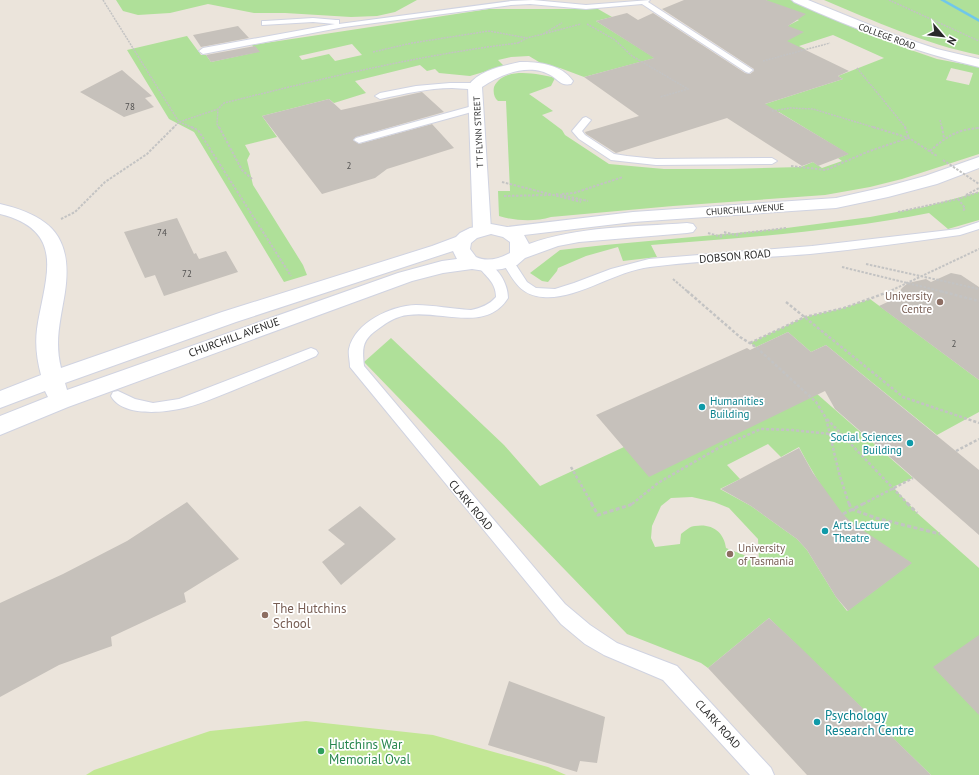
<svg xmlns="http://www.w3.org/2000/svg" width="979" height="775" font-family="'PT Sans',sans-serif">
<rect width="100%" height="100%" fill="#ebe4db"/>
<path fill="#afe099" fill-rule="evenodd" d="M116,0H417L395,12L377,16L351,17L285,13H254L208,4L170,13L138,15L123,11Z
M766,0H790L854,28L908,49L937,59L979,67V154L902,179L870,187L825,195L673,206L551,217C535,222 515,221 499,216L498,191H510L506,101H498C494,98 493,92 494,87C503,66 539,74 555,78L551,86L529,94L553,111L542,115L562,130L565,135L609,164L664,169H728L801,167L813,162L822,168L842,161L838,158L848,154L779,112L773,114L759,106L843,79L838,76L884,58L833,35L799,46L805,49L755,63L766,37L799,20L777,12ZM951,68L973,73L969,85L946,80Z
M824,0H979V55C925,44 874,21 824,0Z
M489,9H598L612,17L596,21L655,58L584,77L560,68L544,65L529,56L511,57L498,60L504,66L470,76L439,73L435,69L427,71L420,65L355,81L366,93L334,103L329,99L262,116L277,137L245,145L250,154L247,160L253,185L303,265L307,275L284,282L194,132L169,119L127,50L187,36L201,55H206L211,62L257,52L252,45ZM352,44L362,55L335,61L329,54L302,60L299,56Z
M979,192V220L948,229L929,213C837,231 745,238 651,245L657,257L623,261L618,247L586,256L558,268L557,271L548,282L542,281L530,273L560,250L605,245L779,229L870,217L924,207Z
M870,299L979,380V412L937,435L826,345L811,352L788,332L756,347L750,343L805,317L844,308Z
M391,338L504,445L540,486L624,447L784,365L913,478L893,487L917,513L979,568V775H931L769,618L708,668L701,663L627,634L364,362ZM768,444L781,457L799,447C811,470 833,508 852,524C870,538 892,550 911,563L847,611L836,597L807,550L797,539L751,506L720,489L740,479L727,465ZM692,497L714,502L729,508L758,539L759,561L726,548C724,532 712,523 695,526C690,526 685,531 681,534L680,544L655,547L651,538L652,526L661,506L671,498Z"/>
<path fill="#c2e794" d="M306,721L433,735L548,767L566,775H86L94,770L210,731Z"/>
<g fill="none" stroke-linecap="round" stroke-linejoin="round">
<path fill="#70c7ea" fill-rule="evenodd" d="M940,0H945L979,19V22Z"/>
</g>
<path fill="#c6c1bb" d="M684,0H766L806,14L788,26L804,32L787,41L849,71L838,76L843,79L765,104L849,154L818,166L813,162L802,166L727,118L616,153L586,134L585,132L639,116L584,77L654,58L596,21L627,13L638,20L653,13L745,73L750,74L754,71V69L662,9Z
M238,26L249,38L201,47L193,35Z
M255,46L260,52L211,62L206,55Z
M122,70L152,96L145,98L154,107L124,117L80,92Z
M422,92L444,112L356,137L353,140L359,144L432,124L454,148L387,169L375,178L322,194L262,116L329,99L341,110Z
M177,218L194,254L196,253L199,259L226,251L238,272L164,296L155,275L145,278L124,232Z
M951,273L961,275L979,287V380L879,306L894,299L902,288L908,283L926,279L931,282Z
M788,332L811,352L826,345L979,470V535L835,409L825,391L649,477L596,415L747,348L750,350Z
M799,448L813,473L842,513L852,523L912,563L848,611L836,597L807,550L797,539L751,506L721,489Z
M187,502L239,559L184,593L186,602L111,637L112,646L59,665L0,697V603L63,574L127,541Z
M360,506L396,539L341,585L322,562L345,544L328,530Z
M769,618L800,647L931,775H807L708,668Z
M979,635V715L933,667Z
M509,681L605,717L597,763L580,761L577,772L488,745Z"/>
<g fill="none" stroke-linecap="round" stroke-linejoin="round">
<defs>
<path id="service" d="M533,0L586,5L650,0L648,2L753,70L749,73L746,72L642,4L586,9L530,4L511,5L344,27L203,54L199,51L203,48L335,24L313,22L262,25V21H265L313,18L336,20H339V24L511,1Z
M450,83H475L479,86C474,91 460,88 452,88C428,88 404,94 380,99L375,96L380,93L416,86Z
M476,105L479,106L481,108L479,110L359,143L354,140L356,138Z
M586,117L591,120L582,131L585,135L614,154L627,156L656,159L772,158L777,161L772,164L656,165L611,160L579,139L572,131L583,118Z
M979,222V229L960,235C910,242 860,249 810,254C757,258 703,260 650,267C615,271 577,300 543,297C519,295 514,280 502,262L504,259H512L527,282L536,288L555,289L574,283L611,269L649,259L812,246L958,229Z
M484,262C498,266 508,284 508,298C486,333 441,310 408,315C397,316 387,322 378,329C362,340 362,348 364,366L565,604L590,625L617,643L677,666L771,768L774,775H750L663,680L604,655L585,644L561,624L350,367C350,361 348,354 349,349C355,322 391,306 416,305C434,305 452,309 471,310C481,308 489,305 496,297C496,282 486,277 478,266L480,263Z
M311,348L316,350L318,353L316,356C288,368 261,379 234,390C216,397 197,406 179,409C160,413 122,416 111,396L113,392L118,391L135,399L153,403L179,399Z"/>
<path id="minor" d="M792,0H808L892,34L937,49L979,59V67C915,52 854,29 794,2Z
M520,62C539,62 561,64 573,81L571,84C562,86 559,81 552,76C530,62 501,74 482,87L491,230L488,234L482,235L476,234L473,230L468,86C479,70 503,66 520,62Z"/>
<path id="tertiary" d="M979,157V168L937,184L888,197L836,208L633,222L524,235L529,244C578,226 635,227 687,223L693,224L696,228L693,232L687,233L579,242L558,246L525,258L517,265L502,269L485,271L472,269L443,273L412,281L68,407L0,435V416L48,397L45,391L0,408V391L41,375C37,360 35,345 37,329C44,280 69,231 0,214V204C51,216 73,237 65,292C61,318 54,341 61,368L222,312L432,246L456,237L460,233L470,228L491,224L507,227L633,212L836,198L885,187L925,176ZM491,234L503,237L510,242V253C499,259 487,262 476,257L470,249L471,243L477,238ZM453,251L457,259L442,261L398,273L67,390L65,383L236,322Z"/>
</defs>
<use href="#service" stroke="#d0d3e1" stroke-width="2"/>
<use href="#minor" stroke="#d0d3e1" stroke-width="2"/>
<use href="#tertiary" stroke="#d0d3e1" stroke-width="2"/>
<path stroke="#c3c3c3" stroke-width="1.5" stroke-dasharray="2 1" stroke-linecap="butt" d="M103,0L179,122L194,128
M889,0L979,41
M587,24L615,40L632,56L688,89L660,97
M543,34L581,24
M518,43L527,38L543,34L562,23
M373,52L412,43L489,31L527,38
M763,61L830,43
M857,68L906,128
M772,111L790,108L813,109L876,128
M940,120L942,128
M173,128L179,122L218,109
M219,128L217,124L218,109L224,103C321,79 418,55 518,43
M977,128H979"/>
<path stroke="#c3c3c3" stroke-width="2" stroke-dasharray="2.5 1.5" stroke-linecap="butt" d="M191,127L198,130L291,276
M219,127L242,170L252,179
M873,127L909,138L937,156
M905,127L909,138
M942,127L944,138
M930,151C947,136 956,130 979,128
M791,166L826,170L867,152L908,138
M502,182L581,202
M556,194L588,201
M562,194L574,193L623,177
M966,195L979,188
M504,196L551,195
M958,199L965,208L963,211
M898,212L958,199L979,192
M61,219L75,212L105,182L147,154L174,127
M724,232L740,236
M708,233L722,237
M736,234L786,228
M720,235L731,234
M866,264L979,289
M842,267L944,292
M673,279L688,292
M888,292L979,249"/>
<path stroke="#c3c3c3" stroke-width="2.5" stroke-dasharray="3 2" stroke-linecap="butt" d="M687,291L740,337L756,347L816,402L826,418L839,473L849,504
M940,291L979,301
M786,302L903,397L979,423
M750,343L805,317L844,308L891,291
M827,419L908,504
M956,451L979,439
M571,467L592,504
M632,504L658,483L720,447L761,429L792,430L830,434
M863,504L913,478"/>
<path stroke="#c3c3c3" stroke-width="3" stroke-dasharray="4 2.5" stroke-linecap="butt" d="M591,503L598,515L630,505L633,503
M849,503L851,509L876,518L940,534
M907,503L917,513
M843,514L865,503"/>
<use href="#service" fill="#fff" fill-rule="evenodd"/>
<use href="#minor" fill="#fff" fill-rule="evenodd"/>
<use href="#tertiary" fill="#fff" fill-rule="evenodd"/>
<path stroke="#c3c3c3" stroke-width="2" stroke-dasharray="2.5 1.5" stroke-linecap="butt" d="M943,160L979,184"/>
</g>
<g fill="#8d6e63" stroke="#fff" stroke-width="1.5">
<circle cx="940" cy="302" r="4"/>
<circle cx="730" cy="554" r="4"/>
<circle cx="265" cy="615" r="4"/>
</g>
<g fill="#0f9aa8" stroke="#fff" stroke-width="1.5">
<circle cx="702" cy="407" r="4"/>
<circle cx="910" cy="443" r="4"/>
<circle cx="825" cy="531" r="4"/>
<circle cx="817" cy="722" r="4"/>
</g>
<circle fill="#2e9e5b" stroke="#fff" stroke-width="1.5" cx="321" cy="751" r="4"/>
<g text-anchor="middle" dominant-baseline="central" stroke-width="3.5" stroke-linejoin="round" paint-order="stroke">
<g font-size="9" fill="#292929" stroke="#fff">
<text transform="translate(887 36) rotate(20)">COLLEGE ROAD</text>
<text transform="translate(478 132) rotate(-93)">T T FLYNN STREET</text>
<text transform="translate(745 209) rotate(-4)">CHURCHILL AVENUE</text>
</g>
<g font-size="9" fill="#504f4e">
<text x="130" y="106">78</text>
<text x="349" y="165">2</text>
<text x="162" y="232">74</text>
<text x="187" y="273">72</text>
<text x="954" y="343">2</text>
</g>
<g font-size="11" fill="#292929" stroke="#fff">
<text transform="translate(735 256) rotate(-5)">DOBSON ROAD</text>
<text transform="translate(234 337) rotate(-20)">CHURCHILL AVENUE</text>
<text transform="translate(471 505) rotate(50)">CLARK ROAD</text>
<text transform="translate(718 724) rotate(48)">CLARK ROAD</text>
</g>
<g font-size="11" fill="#785e54" stroke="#fff" text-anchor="end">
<text x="932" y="296">University<tspan x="932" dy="13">Centre</tspan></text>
<text x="738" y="548" text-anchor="start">University<tspan x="738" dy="13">of Tasmania</tspan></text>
</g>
<g font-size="11" fill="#0d838f" stroke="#fff" text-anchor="start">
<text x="710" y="401">Humanities<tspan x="710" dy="13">Building</tspan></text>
<text x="902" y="437" text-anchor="end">Social Sciences<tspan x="902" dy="13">Building</tspan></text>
<text x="833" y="525">Arts Lecture<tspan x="833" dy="13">Theatre</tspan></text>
</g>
<g font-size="13" fill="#785e54" stroke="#fff" text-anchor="start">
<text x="273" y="608">The Hutchins<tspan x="273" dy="15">School</tspan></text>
</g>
<g font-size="13" fill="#0d838f" stroke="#fff" text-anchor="start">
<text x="825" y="715">Psychology<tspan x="825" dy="15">Research Centre</tspan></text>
</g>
<g font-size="13" fill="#27864d" stroke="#fff" text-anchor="start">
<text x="329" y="744">Hutchins War<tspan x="329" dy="15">Memorial Oval</tspan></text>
</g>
</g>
<g transform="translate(943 36) rotate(118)" stroke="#ffffff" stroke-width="3" paint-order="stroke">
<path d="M0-3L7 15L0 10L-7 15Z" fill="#292929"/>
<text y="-6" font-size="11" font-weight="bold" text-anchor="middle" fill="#292929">N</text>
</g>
</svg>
